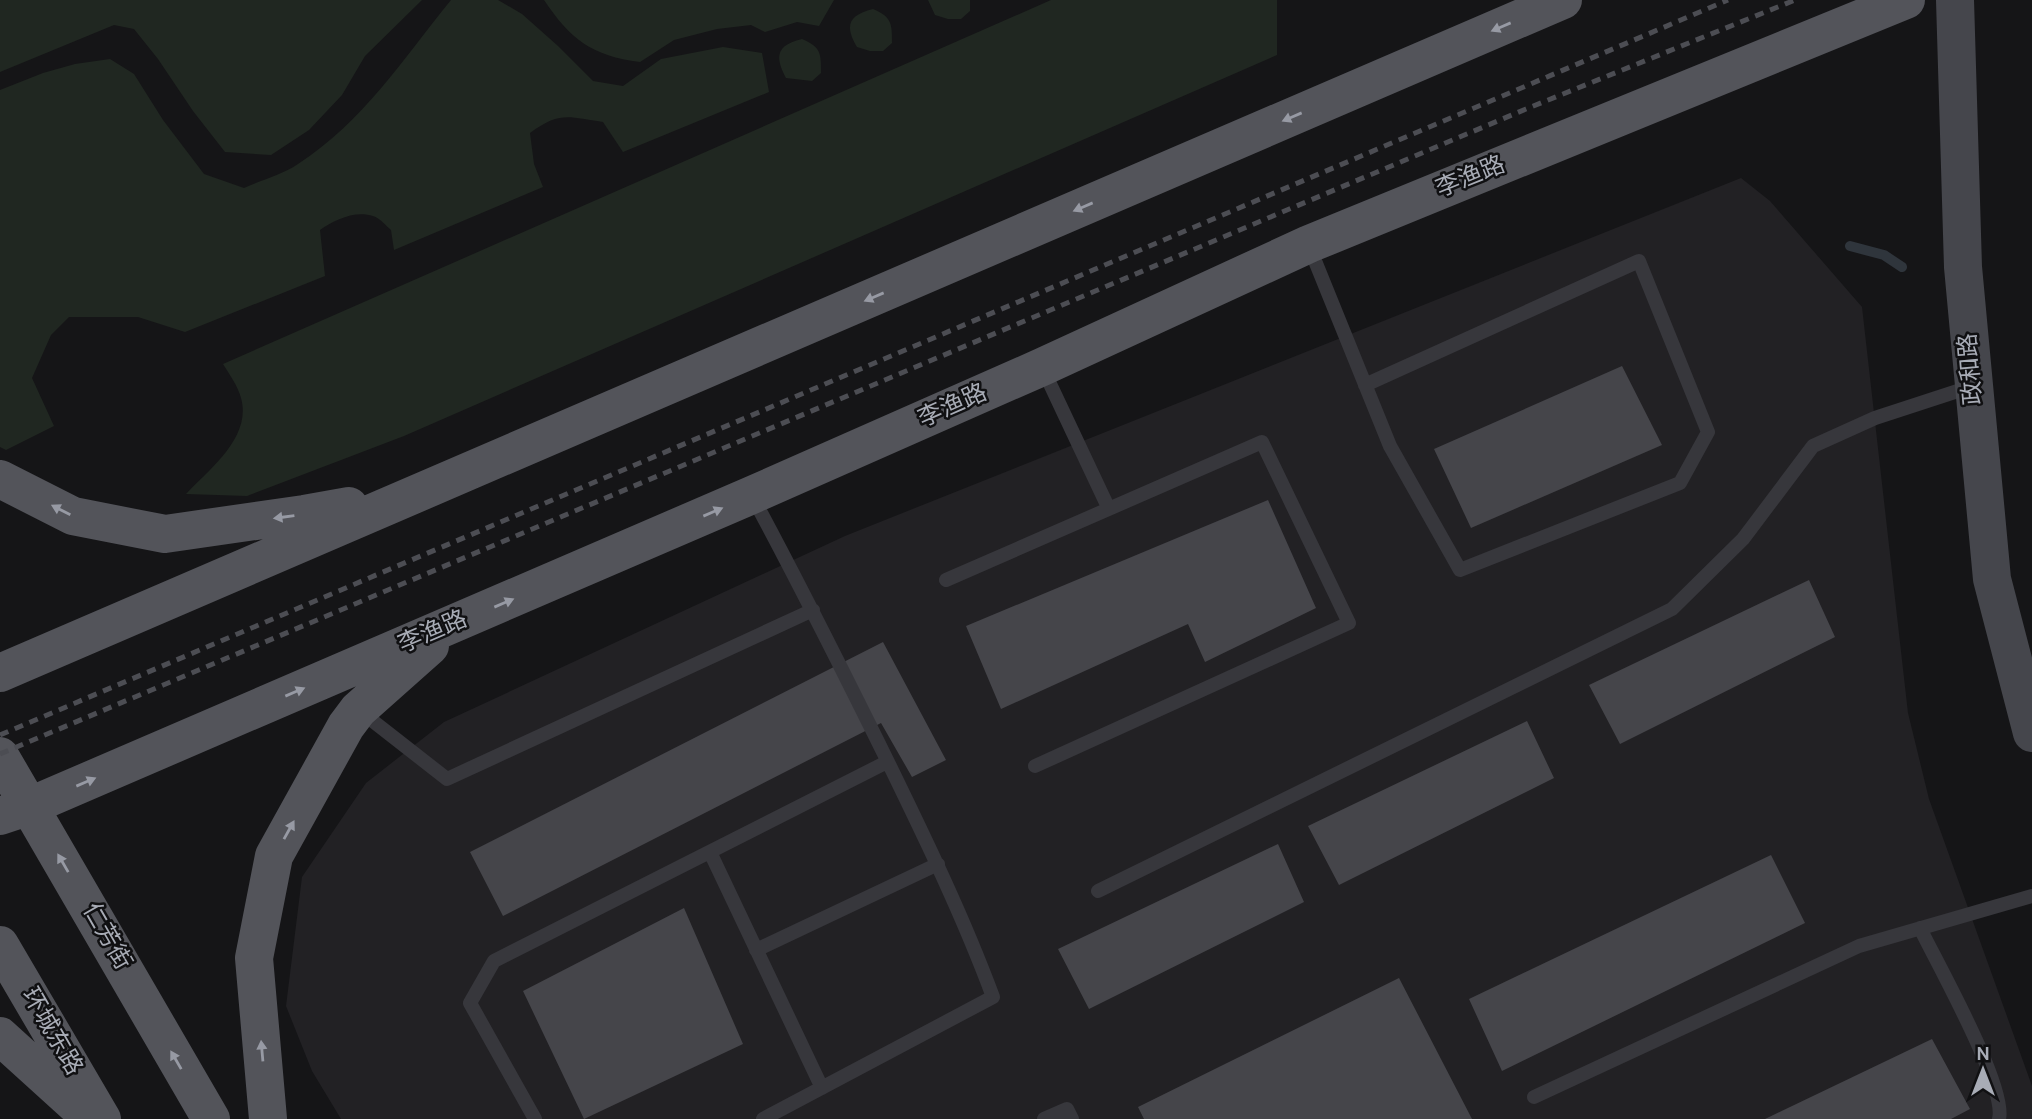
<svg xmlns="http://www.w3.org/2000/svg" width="2032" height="1119" font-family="Overpass,'Noto Sans SC',sans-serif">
<rect width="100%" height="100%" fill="#151517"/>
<path fill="#222124" d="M1741,178L1770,201L1862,307L1908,713L1929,799L2032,1086V1119H341L312,1071L286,1006L302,877L366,783L444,722L845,536Z"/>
<path fill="#202721" d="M0,0H422L365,56L342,95L309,130L271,155L225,152L193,111L158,59L134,29L114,25L0,72Z
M451,0H498L522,14L558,46L593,81L623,86L661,59L723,47L762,53L769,92L623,152L603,122C568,117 560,111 530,133L534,164L543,187L394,250L391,230C386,226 380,218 373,216C355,210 334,220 320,230L325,276L185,332L138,317H69L51,335L32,378L54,426L6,450L0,447V90L43,73L75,64L110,59L134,74L163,120L204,174L244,188C261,180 282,175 298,164C364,121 402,60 451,0Z
M544,0H834L819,26L797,22L765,32L751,25L717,29L674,40L640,62C592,56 570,39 544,0Z
M928,0H970V11L961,19H948L935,15Z
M1051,0H1277V55L404,436L247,496L186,494C210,469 252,437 241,398C238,386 229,374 223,364Z
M873,9C892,17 892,24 892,43L883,51H870L857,47C844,25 849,15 873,9Z
M802,39C821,47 821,53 821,73L812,81L786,78C774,56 777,45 802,39Z"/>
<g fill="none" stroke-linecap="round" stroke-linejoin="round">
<path stroke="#2f353c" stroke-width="10" d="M1850,246L1884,255L1902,267"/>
</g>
<path fill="#45454a" d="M1622,366L1662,445L1471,528L1434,449Z
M1268,500L1316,608L1205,662L1188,624L1001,709L966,626Z
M1809,580L1835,637L1620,744L1589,685Z
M883,642L946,760L912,777L881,723L503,916L470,852Z
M1527,721L1554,778L1339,885L1308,826Z
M1278,844L1304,902L1089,1009L1058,949Z
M1771,855L1805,923L1502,1071L1469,999Z
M684,908L743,1044L584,1119L523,991Z
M1399,978L1472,1119H1144L1138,1107Z
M1932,1039L1970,1109L1951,1119H1765Z"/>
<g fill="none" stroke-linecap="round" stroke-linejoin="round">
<path stroke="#37373c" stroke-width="14" d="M1309,246L1390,446L1460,570L1680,483L1708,432L1639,261L1365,385
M1043,369L1108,507
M752,496C799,583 843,671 887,760C925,838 963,916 993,997L763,1119
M946,580L1262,442L1349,623L1035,766
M360,711L447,779L813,610
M710,852L822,1088
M1098,891L1672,609L1743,539L1813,446L1875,418L1973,386
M1920,928C1937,963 2007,1087 1999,1119
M756,950L938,864
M1534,1097L1859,946L2032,896
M535,1119L470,1003L494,961L887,762
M1044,1119L1067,1109L1072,1119"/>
<path stroke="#45464c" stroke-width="38" d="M1955,0L1963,267L1992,579L2032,733"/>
<path stroke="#53545a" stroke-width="38" d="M0,479L73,516L165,534L304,514L349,506
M0,673L1563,0
M0,756L211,1119
M0,816L30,806L752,495L1042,367L1309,244L1906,0
M0,945L102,1119
M0,1036L87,1115
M268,1119L254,958L274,856L346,726L358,710L430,646"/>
<path stroke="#4c4d53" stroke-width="5" stroke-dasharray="9 7" stroke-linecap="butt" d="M0,735L1728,0
M0,754L1526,109L1795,0"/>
</g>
<defs><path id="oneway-solid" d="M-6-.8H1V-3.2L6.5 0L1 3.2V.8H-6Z" transform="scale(1.75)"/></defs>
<g fill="#979aa4">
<use href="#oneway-solid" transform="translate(1501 27) rotate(157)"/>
<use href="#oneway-solid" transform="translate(1292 117) rotate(157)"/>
<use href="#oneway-solid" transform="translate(1083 207) rotate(157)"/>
<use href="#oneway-solid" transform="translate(874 297) rotate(157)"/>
<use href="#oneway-solid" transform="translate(61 510) rotate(-153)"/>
<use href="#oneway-solid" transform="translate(713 512) rotate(-23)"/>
<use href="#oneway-solid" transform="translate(284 517) rotate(172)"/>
<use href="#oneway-solid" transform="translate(504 603) rotate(-23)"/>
<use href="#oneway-solid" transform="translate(295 692) rotate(-23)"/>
<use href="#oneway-solid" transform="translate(86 782) rotate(-23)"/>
<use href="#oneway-solid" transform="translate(289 830) rotate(-61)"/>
<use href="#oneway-solid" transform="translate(63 863) rotate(-120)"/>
<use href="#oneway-solid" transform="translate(262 1051) rotate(-95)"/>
<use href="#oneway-solid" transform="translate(176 1060) rotate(-120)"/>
</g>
<g text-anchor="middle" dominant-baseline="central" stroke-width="5" stroke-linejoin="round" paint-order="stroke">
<g font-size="24" fill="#a8acb6" stroke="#101012">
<text transform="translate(1471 178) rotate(-22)">李渔路</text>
<text transform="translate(1972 369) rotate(-95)">政和路</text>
<text transform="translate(953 407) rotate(-24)">李渔路</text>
<text transform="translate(433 633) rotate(-23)">李渔路</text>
<text transform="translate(106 937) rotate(60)">仁芳街</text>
<text transform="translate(51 1032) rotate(60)">环城东路</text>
</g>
</g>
<g transform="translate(1983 1070)" stroke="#101012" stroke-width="5" paint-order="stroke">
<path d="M0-5L12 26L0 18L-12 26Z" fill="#a8acb6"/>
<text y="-10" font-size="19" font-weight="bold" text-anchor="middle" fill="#a8acb6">N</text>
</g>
</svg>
